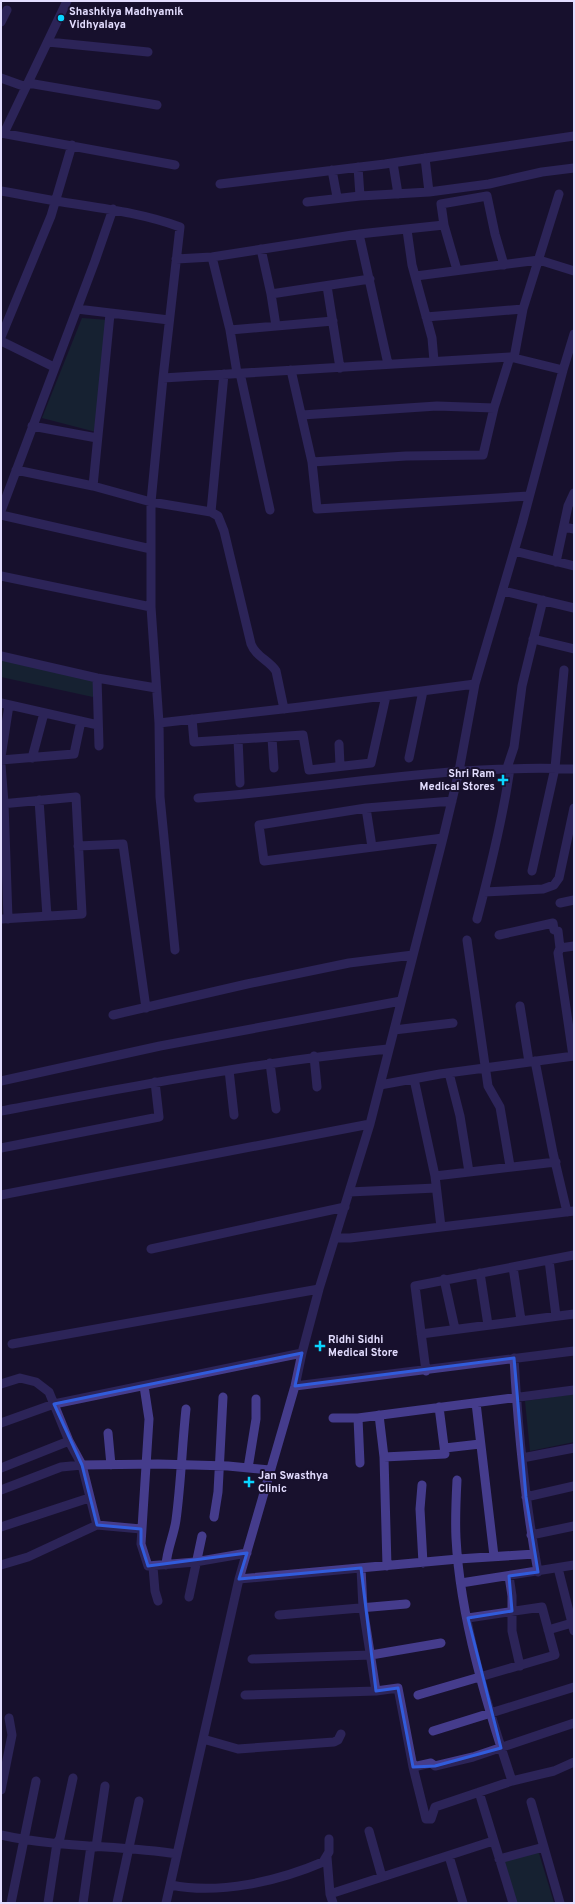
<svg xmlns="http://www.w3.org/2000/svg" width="575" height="1904" font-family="Overpass,sans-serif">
<rect width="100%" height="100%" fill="#18112d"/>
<path fill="#143537" d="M82,318L108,320L96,432L42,418Z
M1,657L93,680V697L1,677Z
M574,1394V1442L530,1451L525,1401Z
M538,1850L554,1903H515L504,1860Z"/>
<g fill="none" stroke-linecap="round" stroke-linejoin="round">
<path stroke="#453c8c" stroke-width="9" d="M1,22L7,10
M48,42L148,52
M1,78L26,87
M28,83L157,105
M1,133L175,165
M4,133L67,1
M425,158L429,192
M393,163L398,194
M358,167L360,196
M332,170L337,197
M220,184L385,164L574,136
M1,191C19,194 37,198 56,201C98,208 139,212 180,227L163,378L151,502V607L159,723L160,797L175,950
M307,202L360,196L429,192L489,184L542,172L574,168
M407,230L412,265L432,338L434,361
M359,234L388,364
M261,249L271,294L276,326
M212,257L230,330L237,373
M176,259L212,257L359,234L444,225
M457,270L444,225L441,204L487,196L495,234L504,265
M416,276L539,260L574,271
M327,286L340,368
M271,294L370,279
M77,309L169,320
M426,317L523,309
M230,330L333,321
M1,337L51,216L72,145
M1,341L54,367
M514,358L523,309L559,194
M291,370L312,462L317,509L529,496
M240,373L270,510
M163,378L510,357L563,370
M302,415L437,406L494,408
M32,426L97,438
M312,462L406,456L483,455L494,408L510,357
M16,470L93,486L151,502L211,512L218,516L224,531L251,644C256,657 269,660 276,671L284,709
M93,486L110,314
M1,511L95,261L113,209
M211,512L224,374
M1,515L151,549
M564,527L574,529
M514,551L574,566
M556,562L568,506L574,493
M1,576L151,607
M503,591L574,608
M533,639L574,649
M1,656L97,678L156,688
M97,678L99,746
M1,703L98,725
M192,719L194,742L303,735L309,770L371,763L386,696
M159,723L300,707L475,684
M272,738L274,768
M238,739L240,783
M339,744L340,765
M1,757L9,705
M32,758L44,713
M409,758L423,691
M1,760L74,754L81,721
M1,765L4,803L8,919
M507,768L514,747L522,686L543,600
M198,798C323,789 447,764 574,769
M39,800L47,916
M1,804L76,797L82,914L1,919
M366,808L372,847
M443,838L264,861L259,825L366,808L452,801
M78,846L123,844L146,1008
M532,871L555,768L564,670
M484,892L543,889L554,885L559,878L574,808
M560,903L574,900
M477,919C490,870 503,819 510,768
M499,935L553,923L554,930L558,931L560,948L558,953L573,1056
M467,940L488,1086L500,1107L510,1166
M560,948L574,946
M520,1006L529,1062
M113,1015L247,984L349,963L413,955
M394,1030L453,1023
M314,1056L317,1087
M535,1061L553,1153L567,1212
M270,1063L276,1109
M229,1070L234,1115
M449,1073L460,1116L469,1172
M414,1079L435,1176L441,1227L574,1211
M1,1081L160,1046L401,1001
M380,1085L440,1074L574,1056
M1,1111C129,1087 258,1062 388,1049
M1,1148L159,1117L155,1082
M435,1176L556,1162
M349,1192L436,1188
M1,1195L370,1124
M335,1238H350L441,1227
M151,1249L345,1207
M549,1260L556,1316
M513,1267L521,1320
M480,1273L488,1325
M444,1279L455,1329
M421,1334L574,1314
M12,1344L319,1289
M514,1358C518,1430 525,1501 538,1572
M426,1371L415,1286L574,1255
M1,1384L20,1378L36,1382L49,1392L69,1441L82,1465L97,1525
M144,1386L149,1419L141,1544L148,1566L195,1562L247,1553
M295,1386L574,1351
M476,1403L494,1556
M379,1415L384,1457L387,1566
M333,1418H358L574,1390
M358,1418L360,1463
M1,1423L54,1404L302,1353
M108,1433L111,1465
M445,1448L480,1444
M384,1457L445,1454L439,1407
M522,1458L574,1448
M1,1468L69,1441
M248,1468L256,1419V1399
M457,1480C456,1499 455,1519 456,1538C460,1617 487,1706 512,1781
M422,1485L420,1509L423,1563
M1,1490L61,1467L82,1465L158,1464L228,1466L270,1470
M526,1497L574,1486
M214,1517L218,1492L223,1397
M1,1527L89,1498
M531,1535L574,1526
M1,1565L28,1557L97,1525L141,1529
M166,1565C167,1549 174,1535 176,1520C181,1483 182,1446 186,1409
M153,1567L155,1591L158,1601
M361,1568L363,1608L376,1691
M558,1568L574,1631
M509,1576L512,1596V1631L520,1666
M239,1579L458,1559L535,1554
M461,1583L574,1565
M189,1597L202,1536
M279,1615L406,1604
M548,1630L572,1623
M252,1659L371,1655L441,1643
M245,1695L376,1691L398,1688L413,1767L426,1819H431L435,1807L512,1781L554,1771L574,1762
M418,1695L555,1655L542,1607L468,1618
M433,1731L574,1687
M203,1739L238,1749L334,1742L338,1740L341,1734
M413,1767L431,1763L435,1766L473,1757L574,1723
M1,1790L12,1735L9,1718
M479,1792L513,1903
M531,1802L560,1903
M369,1831L382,1877
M1,1835C59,1848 119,1845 177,1854
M96,1847L105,1786
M449,1856L463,1903
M327,1857L330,1894L333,1903
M499,1859L544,1847
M171,1885C219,1895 279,1881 323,1862L329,1852V1839
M330,1894L493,1841
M11,1903L36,1781
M48,1903L57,1843L60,1838L73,1778
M83,1903L91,1846
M117,1903L139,1801
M166,1903L239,1579L295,1386L302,1353L319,1289L370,1124L443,838L459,771L475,684L522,524L563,370L574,334"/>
</g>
<path d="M0 0H575V1904H0ZM302,1353L295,1386L514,1358L526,1497L538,1572L509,1576L512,1611L468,1618L501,1748L435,1766L413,1767L398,1688L376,1691L361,1568L239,1579L247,1553L148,1566L141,1544V1529L97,1525L82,1465L54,1404Z" fill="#18112d" fill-opacity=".55" fill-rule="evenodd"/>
<path fill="none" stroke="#315cdc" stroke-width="3" stroke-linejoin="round" d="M302,1353L295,1386L514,1358L526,1497L538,1572L509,1576L512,1611L468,1618L501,1748L435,1766L413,1767L398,1688L376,1691L361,1568L239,1579L247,1553L148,1566L141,1544V1529L97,1525L82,1465L54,1404Z"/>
<g fill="#09d5ff" stroke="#18112d" stroke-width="1.5">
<circle cx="61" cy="18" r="4"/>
<path d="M501 774h4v4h4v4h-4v4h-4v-4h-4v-4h4z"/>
<path d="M318 1340h4v4h4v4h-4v4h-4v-4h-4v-4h4z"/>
<path d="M247 1476h4v4h4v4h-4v4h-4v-4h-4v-4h4z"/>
</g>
<g text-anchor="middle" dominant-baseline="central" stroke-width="4" stroke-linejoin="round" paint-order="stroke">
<g font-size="11" font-weight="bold" fill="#e3ddff" stroke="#18112d" text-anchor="start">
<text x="69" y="12">Shashkiya Madhyamik<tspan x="69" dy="13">Vidhyalaya</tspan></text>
<text x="495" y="774" text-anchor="end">Shri Ram<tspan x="495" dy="13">Medical Stores</tspan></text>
<text x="328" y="1340">Ridhi Sidhi<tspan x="328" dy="13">Medical Store</tspan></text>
<text x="258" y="1476">Jan Swasthya<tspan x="258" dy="13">Clinic</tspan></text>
</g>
</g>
<rect width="575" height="1904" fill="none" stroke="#e3ddff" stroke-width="4"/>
</svg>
